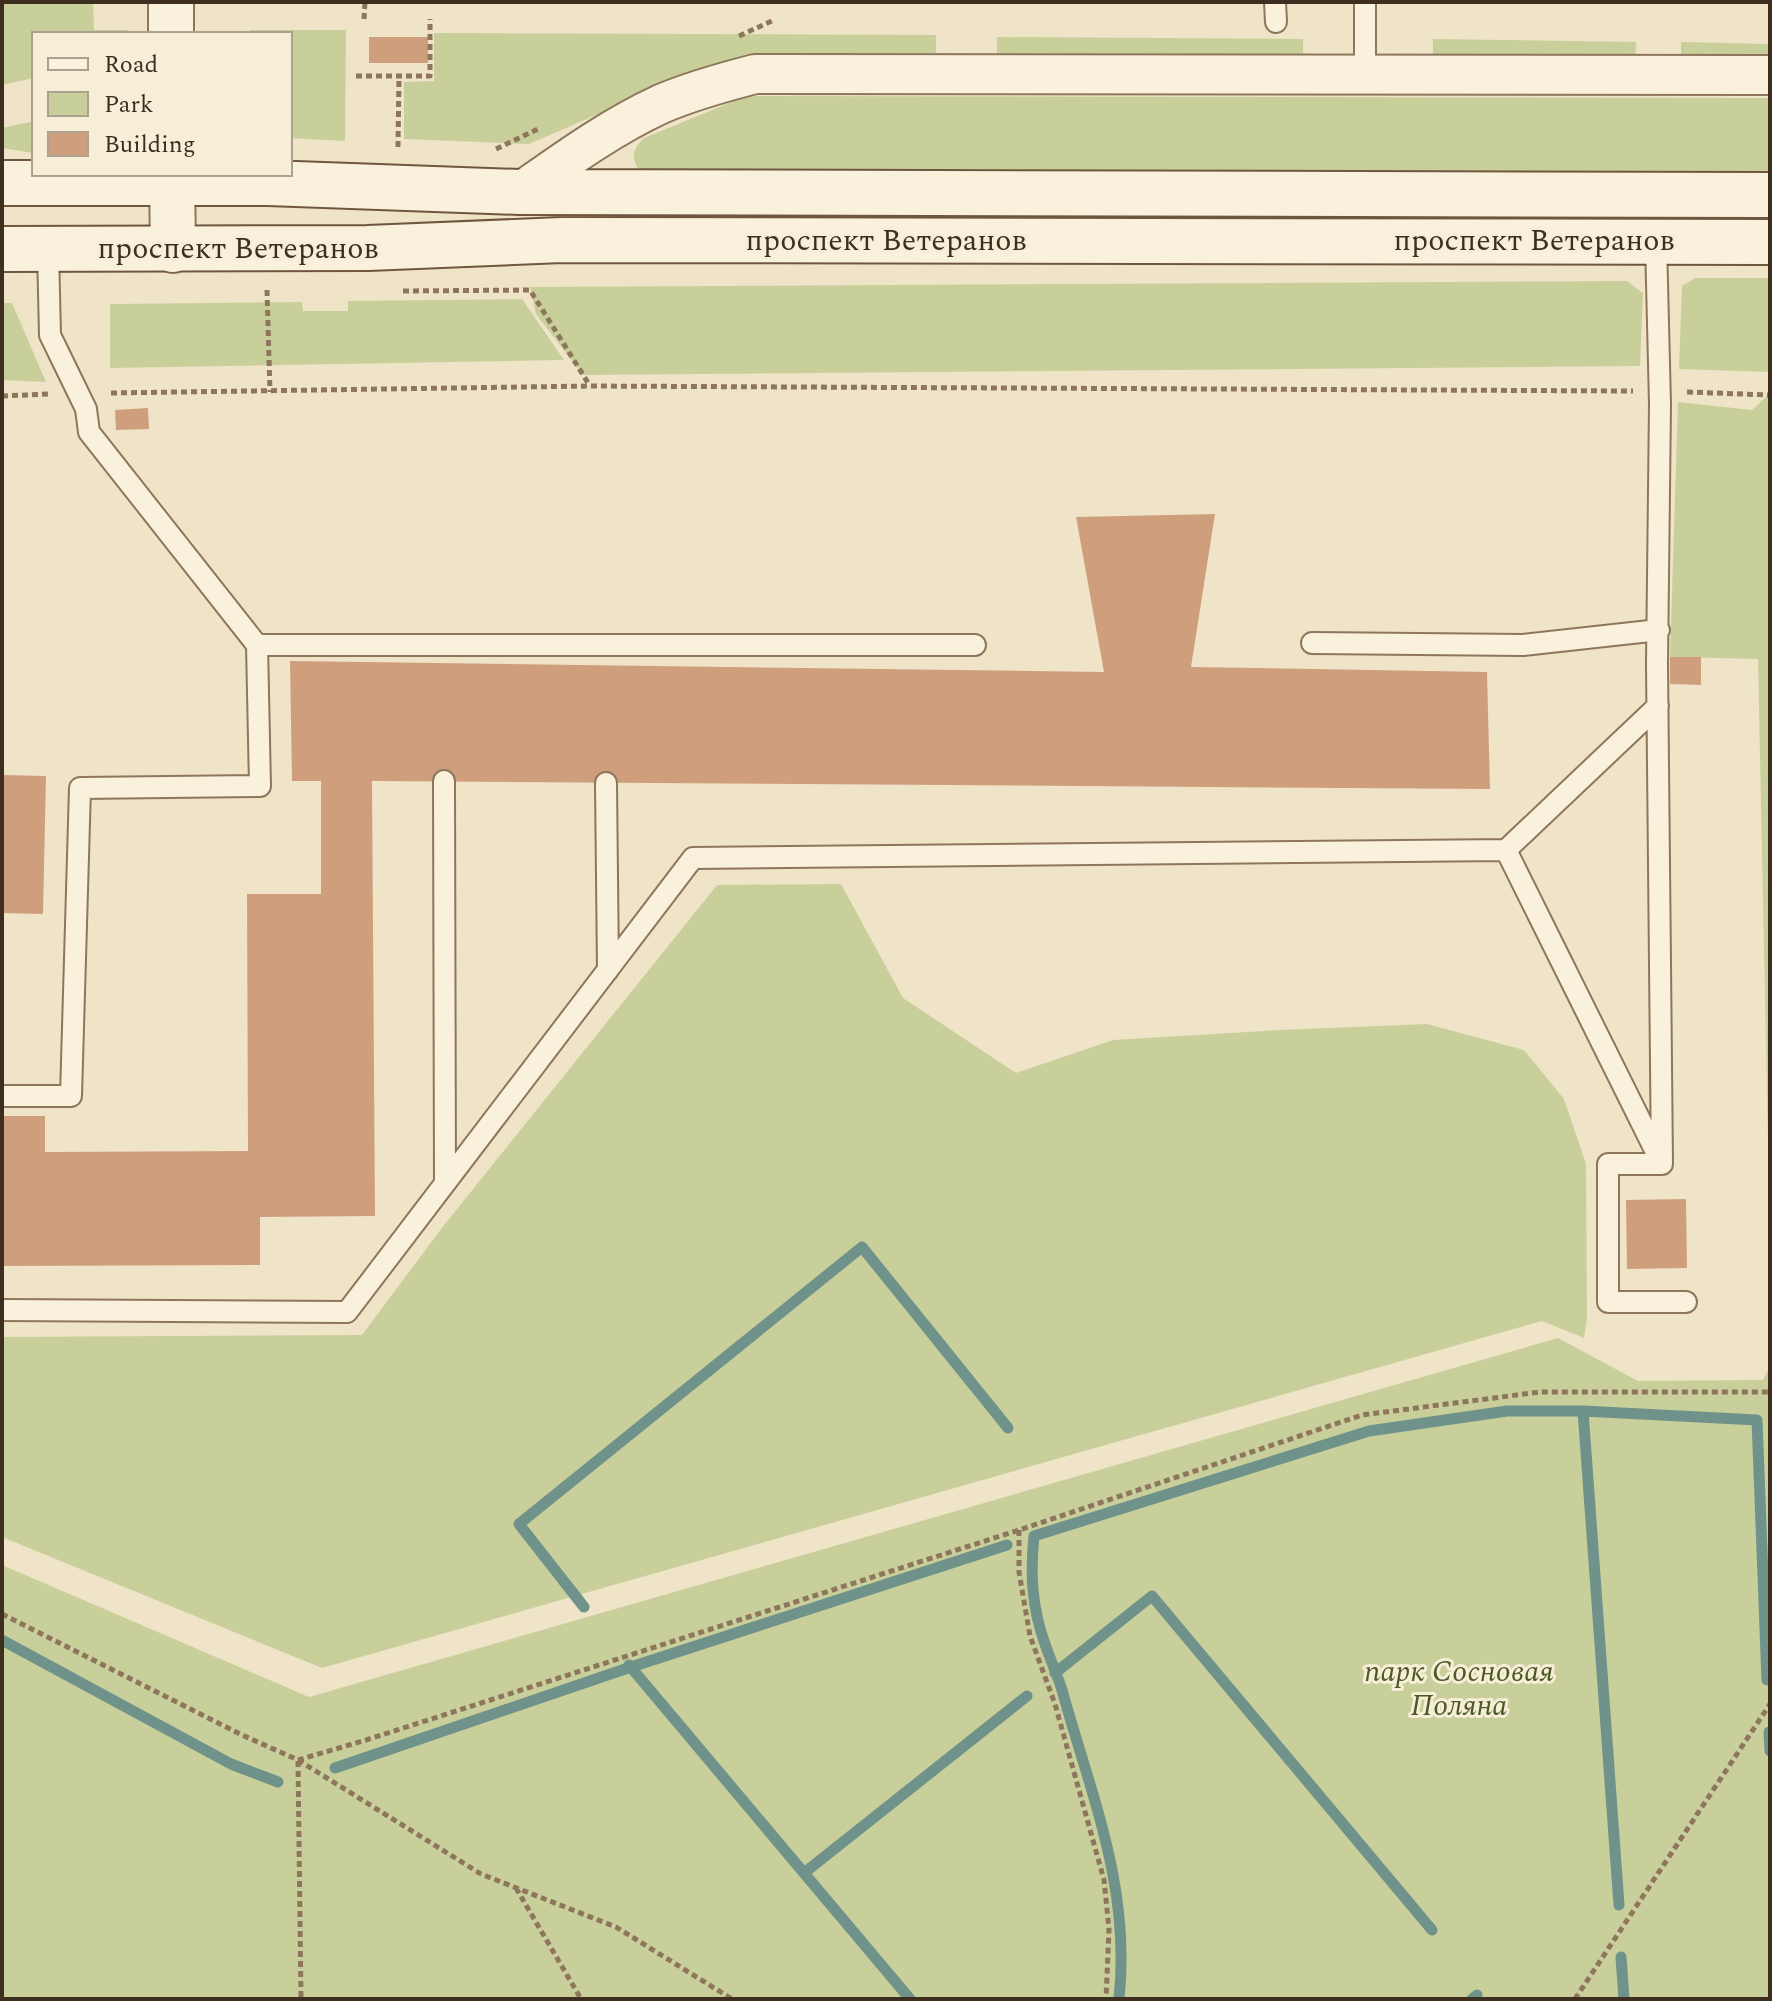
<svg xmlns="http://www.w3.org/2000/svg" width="1772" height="2001" font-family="Spectral,serif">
<rect width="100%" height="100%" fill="#f0e4c8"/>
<path fill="#c9cf9b" d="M2,2H93L94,30H128V34H34V78L2,85Z
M250,30H346L345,141L290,138V34H250Z
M434,33L936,35V53L747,54L705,68L529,144L404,139V82L434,81Z
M997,37L1303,39V58L997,56Z
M1433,39L1636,42L1635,59L1433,57Z
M1681,42L1770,44V62L1681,61Z
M746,96L1770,98V180L644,175C630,162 631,150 644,138Z
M34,121V153L2,148V128Z
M1695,278H1770V372L1679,369L1682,286Z
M1627,281L1643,293L1640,366L583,375L536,314L530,287Z
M522,299L564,360L110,368V304L302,302L303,311H348V301Z
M2,303H12L46,382L2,380Z
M1770,393V1241L1758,659L1670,657L1678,402L1752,410Z
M841,884L903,998L1016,1073L1113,1040L1279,1030L1427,1024L1524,1050L1564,1099L1586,1164L1587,1318L1584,1338L1542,1321L322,1668L2,1537V1337L362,1335L441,1229L717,885Z
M1558,1338L1638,1381L1763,1380L1770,1366V1999H2V1565L309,1697Z"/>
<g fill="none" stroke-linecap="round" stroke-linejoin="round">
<path stroke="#6f938a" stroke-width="11" d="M1583,1411L1619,1905
M584,1607L519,1524L862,1247L1008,1428
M2,1640L231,1764L278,1782
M629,1665L910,1999
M1055,1673L1152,1596L1432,1930
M1769,1732L1770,1751
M335,1768L631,1667L1007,1545
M804,1873L1027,1696
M1621,1957L1624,1999
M1119,1999C1131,1887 1091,1795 1062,1690C1057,1674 1050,1659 1045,1644C1032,1608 1030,1574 1034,1536L1369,1431L1507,1411H1583L1757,1420L1767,1680
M1472,1999L1477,1995"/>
</g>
<path fill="#cf9f7d" d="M369,37H428V63H369Z
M148,408L149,429L116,430L115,410Z
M1215,514L1191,667L1487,672L1490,789L372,781L375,1216L260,1217V1265L2,1266V1116H45V1152L248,1151L247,894H321V781H292L290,661L1104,672L1076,517Z
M1670,657H1701V685L1670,684Z
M2,775L46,776L43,914L2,913Z
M1686,1199L1687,1268L1627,1269L1626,1200Z"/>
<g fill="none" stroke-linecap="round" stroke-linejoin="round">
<defs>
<path id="service" d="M1275,2L1276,22
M1365,2V75
M1656,242L1660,404L1657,664L1662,1164H1608V1302H1686
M48,250L50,335L86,409L89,432L257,645H975
M1312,643L1523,645L1659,630
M444,781L445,1183
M606,783L608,970
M1506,850L1659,1158
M2,1096H71L80,788L260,786L257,645
M2,1310L347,1312L693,858L1506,850L1658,706"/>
<path id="minor" d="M520,192C564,161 611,127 661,104C691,91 724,82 755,74L1770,75"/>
<path id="tertiary" d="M171,34V2
M172,174L173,250"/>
<path id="secondary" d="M2,183H268L520,192L1770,195
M2,249L368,248L562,240L1770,242"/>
</defs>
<use href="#service" stroke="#8d765c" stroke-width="24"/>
<use href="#minor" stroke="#8d765c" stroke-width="42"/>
<use href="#tertiary" stroke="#8d765c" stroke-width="48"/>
<use href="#secondary" stroke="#6f573f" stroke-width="48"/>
<path stroke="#8d765c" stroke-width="5" stroke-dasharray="6 4" stroke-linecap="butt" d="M364,19L365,2
M739,36L774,20
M356,76H430V19
M398,147L399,76
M496,149L538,129
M267,290L270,392
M403,291L530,290L590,386
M1687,392L1770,395
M111,393L590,386L1633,391
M2,396L49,394
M1019,1530V1572L1030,1636L1055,1704L1104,1880L1109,1929L1106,1999
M2,1614L240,1734L298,1760L366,1740L1019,1530L1362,1415L1540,1392H1770
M298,1760L481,1874L616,1927L732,1999
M298,1761L301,1999
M516,1888L581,1999
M1575,1999L1770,1704"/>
<use href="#service" stroke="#faf1dc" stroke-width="20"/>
<use href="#minor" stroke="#faf1dc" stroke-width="38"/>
<use href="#tertiary" stroke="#faf1dc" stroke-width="44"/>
<use href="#secondary" stroke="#faf1dc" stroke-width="44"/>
</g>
<g text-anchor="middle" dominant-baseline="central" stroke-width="6" stroke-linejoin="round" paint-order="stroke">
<g font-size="30" fill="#3d2e20" stroke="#f7eed8">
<text x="886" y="241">проспект Ветеранов</text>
<text x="1534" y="241">проспект Ветеранов</text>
<text x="238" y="249">проспект Ветеранов</text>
</g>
<g font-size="30" font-style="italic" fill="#4d5a26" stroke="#f7eed8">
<text x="1459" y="1672">парк Сосновая<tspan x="1459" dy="34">Поляна</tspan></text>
</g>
</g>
<rect width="1772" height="2001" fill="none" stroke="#3d2e20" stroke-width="8"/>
<rect x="32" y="32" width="260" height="144" fill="#f7eed8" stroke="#ada18e" stroke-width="2"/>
<rect x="48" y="58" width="40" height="12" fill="#faf1dc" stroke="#ada18e" stroke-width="2"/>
<text x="104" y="72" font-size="24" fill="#3d2e20">Road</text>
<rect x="48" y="92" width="40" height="24" fill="#c9cf9b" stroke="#ada18e" stroke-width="2"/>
<text x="104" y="112" font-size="24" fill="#3d2e20">Park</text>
<rect x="48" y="132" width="40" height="24" fill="#cf9f7d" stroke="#ada18e" stroke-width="2"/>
<text x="104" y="152" font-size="24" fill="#3d2e20">Building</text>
</svg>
